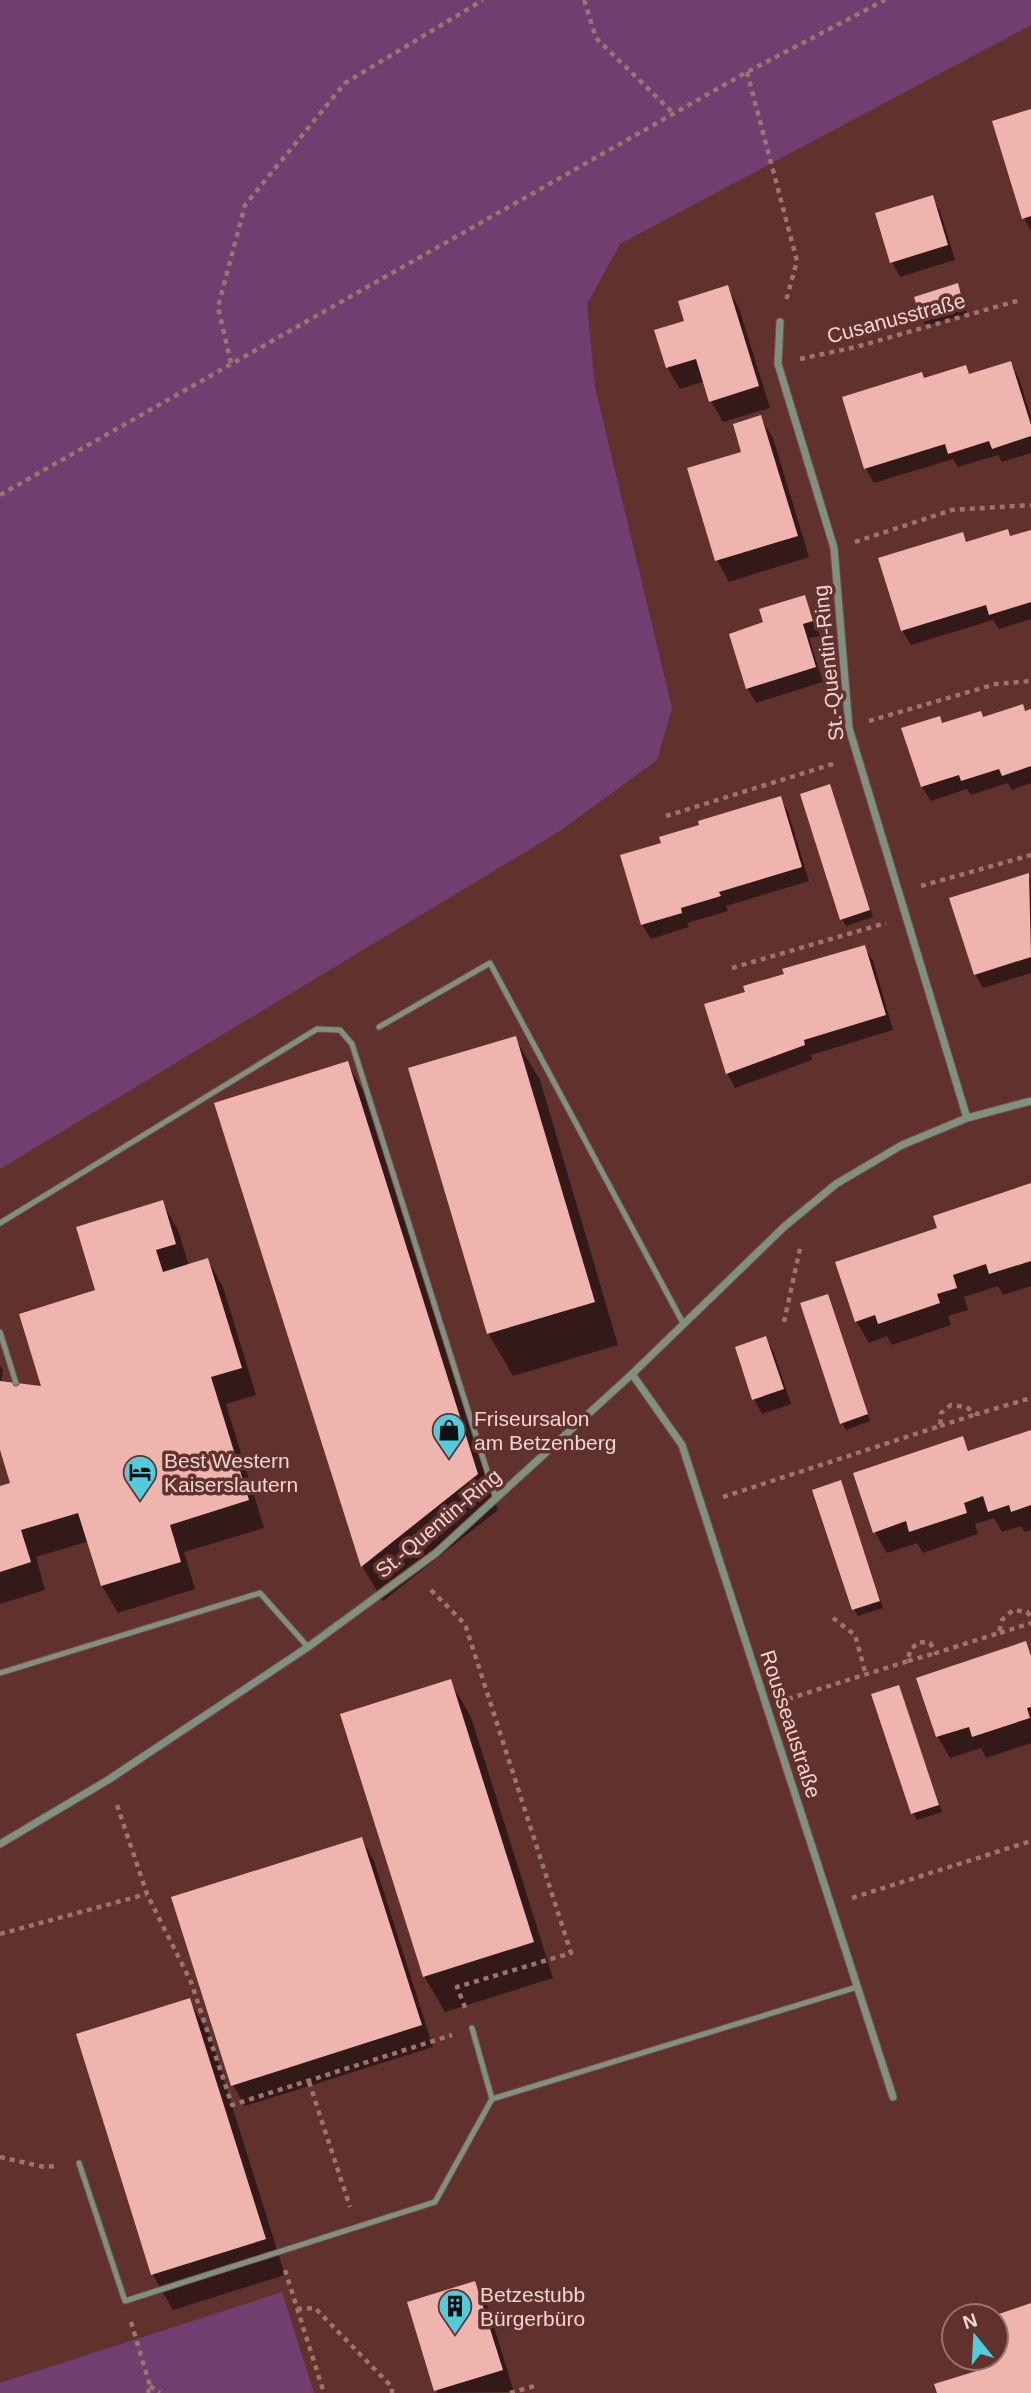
<svg xmlns="http://www.w3.org/2000/svg" width="1031" height="2393" font-family="Helvetica,sans-serif">
<rect width="100%" height="100%" fill="#60312d"/>
<path fill="#703f70" d="M0,0H1031V25L620,244L587,304L595,387L672,708L657,760L560,831L0,1169Z
M282,2292L314,2393H0V2383Z"/>
<path fill="#0007" d="M1031,111V231L1024,218Z
M932,197L940,211L955,260L900,277L892,262Z
M957,286L967,314L926,326L922,319Z
M727,287L739,308L770,408L723,422L711,401L705,381L680,389L667,367L686,322Z
M1011,363L1019,378L1031,417V453L1002,462L998,455L958,467L953,459L874,483L866,469L844,398L925,380L970,376Z
M760,417L773,438L809,557L729,582L717,560L743,453Z
M1007,531L1011,538L1031,532V619L999,629L993,620L911,645L902,630L962,534L967,543Z
M804,597L820,636L809,638L823,682L756,703L748,689L731,635L765,624Z
M1022,706L1026,713L1031,711V783L1012,790L1008,783L971,795L967,789L931,801L922,787L904,729L983,719Z
M829,786L873,917L846,926L842,919Z
M780,798L788,812L809,881L726,906L728,911L687,923L689,927L651,939L642,924L663,844Z
M1028,875L1031,880V973L983,988L975,974Z
M864,947L873,961L893,1030L811,1055L812,1060L735,1088L727,1073Z
M515,1038L540,1080L618,1345L513,1376L488,1333Z
M347,1063L368,1099L498,1510L383,1601L362,1566Z
M1031,1185V1286L1003,1295L998,1286L964,1297L968,1310L948,1316L951,1325L892,1345L887,1336L869,1343L856,1321L940,1229Z
M162,1202L178,1230L189,1266L208,1260L223,1287L256,1395L226,1404L264,1528L184,1552L195,1589L118,1613L102,1586L89,1541L36,1557L45,1590L0,1604V1488L12,1484L0,1450V1365L3,1370L1,1383L43,1388L98,1292Z
M827,1296L870,1421L846,1430L842,1423Z
M766,1338L774,1353L791,1404L762,1414L754,1399Z
M1031,1432V1530L1025,1532L1021,1526L1002,1532L994,1518L975,1524L978,1534L923,1553L917,1543L887,1553L875,1532L962,1438L970,1452Z
M844,1489L883,1608L858,1616L854,1609Z
M1026,1644L1031,1653V1743L986,1758L981,1748L950,1758L938,1737L918,1679Z
M450,1681L471,1717L553,1978L445,2012L424,1976Z
M899,1687L942,1812L917,1820L913,1813Z
M362,1839L374,1861L433,2047L245,2106L233,2085Z
M189,2000L210,2036L285,2275L173,2310L153,2275L78,2035Z
M474,2283L487,2304L514,2392L437,2393Z"/>
<path fill="#eeb4ad" d="M1031,109V216L1022,219L992,121Z
M933,195L948,245L890,263L875,213Z
M958,283L964,307L921,320L914,297Z
M728,285L759,386L709,402L696,359L666,368L654,330L684,321L678,301Z
M1011,361L1031,425V436L992,449L989,441L948,454L945,444L864,469L842,397L922,372L924,378L966,365L969,374Z
M761,415L798,536L715,561L687,468L741,452L733,424Z
M1008,529L1010,536L1031,530V602L989,615L986,605L901,631L878,558L963,532L966,542Z
M805,595L813,621L803,624L816,667L746,689L729,634L763,622L759,609Z
M1023,704L1025,711L1031,709V766L1002,776L999,769L961,781L959,775L921,787L901,728L940,716L942,723L981,711L983,717Z
M830,784L870,910L840,920L800,794Z
M781,796L802,867L719,892L721,896L681,908L682,913L641,925L620,855L661,843L659,837L699,825L698,821Z
M1029,873L1031,957L974,975L949,898Z
M865,945L886,1015L804,1040L805,1045L726,1074L704,1004L745,992L743,986L784,974L782,969Z
M516,1036L595,1302L487,1334L408,1068Z
M348,1061L478,1474L361,1567L214,1103Z
M1031,1183V1261L989,1274L986,1264L953,1275L957,1288L937,1294L940,1303L878,1324L875,1315L855,1322L835,1262L937,1228L933,1216Z
M163,1200L176,1244L156,1250L163,1272L208,1258L242,1368L211,1377L249,1500L170,1525L181,1562L101,1586L78,1513L21,1530L31,1562L0,1572V1486L10,1483L0,1450V1381L41,1386L19,1314L95,1290L76,1227Z
M828,1294L868,1414L840,1424L800,1303Z
M766,1336L784,1389L752,1400L735,1347Z
M1031,1430V1505L1011,1512L1009,1505L988,1512L983,1496L964,1503L967,1513L909,1532L906,1521L873,1533L853,1473L963,1436L968,1451Z
M841,1480L880,1601L852,1610L812,1490Z
M1026,1641L1031,1656V1707L1027,1708L1030,1718L972,1737L969,1727L936,1737L916,1678Z
M451,1679L534,1942L423,1977L340,1714Z
M899,1685L939,1805L911,1814L871,1694Z
M362,1837L422,2025L231,2086L171,1897Z
M190,1998L266,2239L151,2275L76,2034Z
M475,2281L503,2370L434,2391L407,2302Z
M1031,2303V2393H937L934,2384L983,2369L980,2358H996V2315Z"/>
<g fill="none" stroke-linecap="round" stroke-linejoin="round">
<defs>
<path id="service" d="M379,1027L490,963L683,1323
M0,1223L317,1029L340,1030L352,1044L496,1499
M0,1332L16,1383
M0,1673L260,1593L308,1647
M492,2099L857,1987
M79,2163L125,2301L435,2202L492,2099L472,2028"/>
<path id="minor" d="M780,322L778,364L834,548L849,728L967,1118
M632,1374L682,1445L893,2097
M0,1844L108,1780L308,1647L436,1553L632,1374L785,1226L836,1184L902,1145L967,1118L1031,1101"/>
</defs>
<use href="#service" stroke="#7a4e4a" stroke-width="7"/>
<use href="#minor" stroke="#7a4e4a" stroke-width="9"/>
<path stroke="#9c7470" stroke-width="4.5" stroke-dasharray="5 5" stroke-linecap="butt" d="M584,0L596,38L673,113
M747,72L797,261L786,301
M800,359L856,347L1020,300
M231,363L218,307L245,205L345,83L483,0
M0,495L747,72L885,0
M855,542L952,510L1031,505
M869,721L996,684L1031,681
M666,816L836,763
M921,886L1031,855
M732,968L886,923
M784,1322L801,1244
M940,1426L977,1414
M723,1497L940,1426L941,1413L951,1405L966,1407L977,1414L1031,1398
M431,1590L465,1624L571,1953L457,1987L466,2010
M833,1618L855,1635L866,1675
M1000,1633L1031,1623
M908,1661L936,1653
M788,1699L908,1661L910,1650L919,1642L930,1643L936,1653L999,1633L1002,1620L1013,1610L1027,1612L1031,1617
M117,1805L147,1894L191,1982L232,2105L452,2035
M852,1898L1031,1841
M0,1934L147,1894
M309,2082L350,2207
M0,2157L44,2167L57,2166
M285,2270L324,2393
M297,2309L315,2308L392,2387V2393
M131,2322L150,2386L148,2393
M150,2386L160,2393
M510,2393L538,2385"/>
<use href="#service" stroke="#809181" stroke-width="5"/>
<use href="#minor" stroke="#809181" stroke-width="7"/>
</g>
<defs>
<symbol id="shop-pin" viewBox="-11 -11 22 30"><path d="M0 17L-7.5 6A9.5 9.5 0 1 1 7.5 6Z" fill="#53cbda" stroke="#60312d"/><path d="M-5-2.5h2.3a2.7 3.5 0 0 1 5.4 0H5L5.5 6h-11ZM-1.5-2.5h3a1.5 2.3 0 0 0-3 0Z" fill="#111"/></symbol>
<symbol id="hotel-pin" viewBox="-11 -11 22 30"><path d="M0 17L-7.5 6A9.5 9.5 0 1 1 7.5 6Z" fill="#53cbda" stroke="#60312d"/><path d="M-6-4.5h1.5V1H6V5H4.5V3h-9V5H-6ZM-4 0a1.8 1.8 0 1 1 3.6 0ZM.5 0V-2.5h3Q6-2.5 6 0Z" fill="#111"/></symbol>
<symbol id="building-pin" viewBox="-11 -11 22 30"><path d="M0 17L-7.5 6A9.5 9.5 0 1 1 7.5 6Z" fill="#53cbda" stroke="#60312d"/><path d="M-4-6H4V6H1V3H-1V6H-4ZM-2.5-4.3h1.7v1.8h-1.7ZM.8-4.3h1.7v1.8H.8ZM-2.5-1h1.7V.8h-1.7ZM.8-1h1.7V.8H.8Z" fill="#111"/></symbol>
</defs>
<g fill-rule="evenodd">
<use href="#shop-pin" x="430" y="1411" width="38" height="52"/>
<use href="#hotel-pin" x="121" y="1453" width="38" height="52"/>
<use href="#building-pin" x="436" y="2287" width="38" height="52"/>
</g>
<g text-anchor="middle" dominant-baseline="central" stroke-width="7" stroke-linejoin="round" paint-order="stroke">
<g font-size="21" fill="#f2d4d0" stroke="#60312d">
<text transform="translate(896 318) rotate(-15)">Cusanusstraße</text>
<text transform="translate(828 663) rotate(-96)">St.-Quentin-Ring</text>
<text transform="translate(438 1523) rotate(-40)">St.-Quentin-Ring</text>
<text transform="translate(791 1724) rotate(72)">Rousseaustraße</text>
</g>
<g font-size="21" fill="#f2d4d0" stroke="#60312d" text-anchor="start">
<text x="474" y="1418">Friseursalon<tspan x="474" dy="24">am Betzenberg</tspan></text>
<text x="164" y="1460">Best Western<tspan x="164" dy="24">Kaiserslautern</tspan></text>
<text x="480" y="2294">Betzestubb<tspan x="480" dy="24">Bürgerbüro</tspan></text>
</g>
</g>
<g transform="translate(975 2337) rotate(342)"><circle r="33" fill="#60312d" stroke="#9a726e" stroke-width="2"/>
<path d="M0-5L12 26L0 18L-12 26Z" fill="#53cbda"/>
<text y="-10" font-size="19" font-weight="bold" text-anchor="middle" fill="#f2d4d0">N</text>
</g>
</svg>
